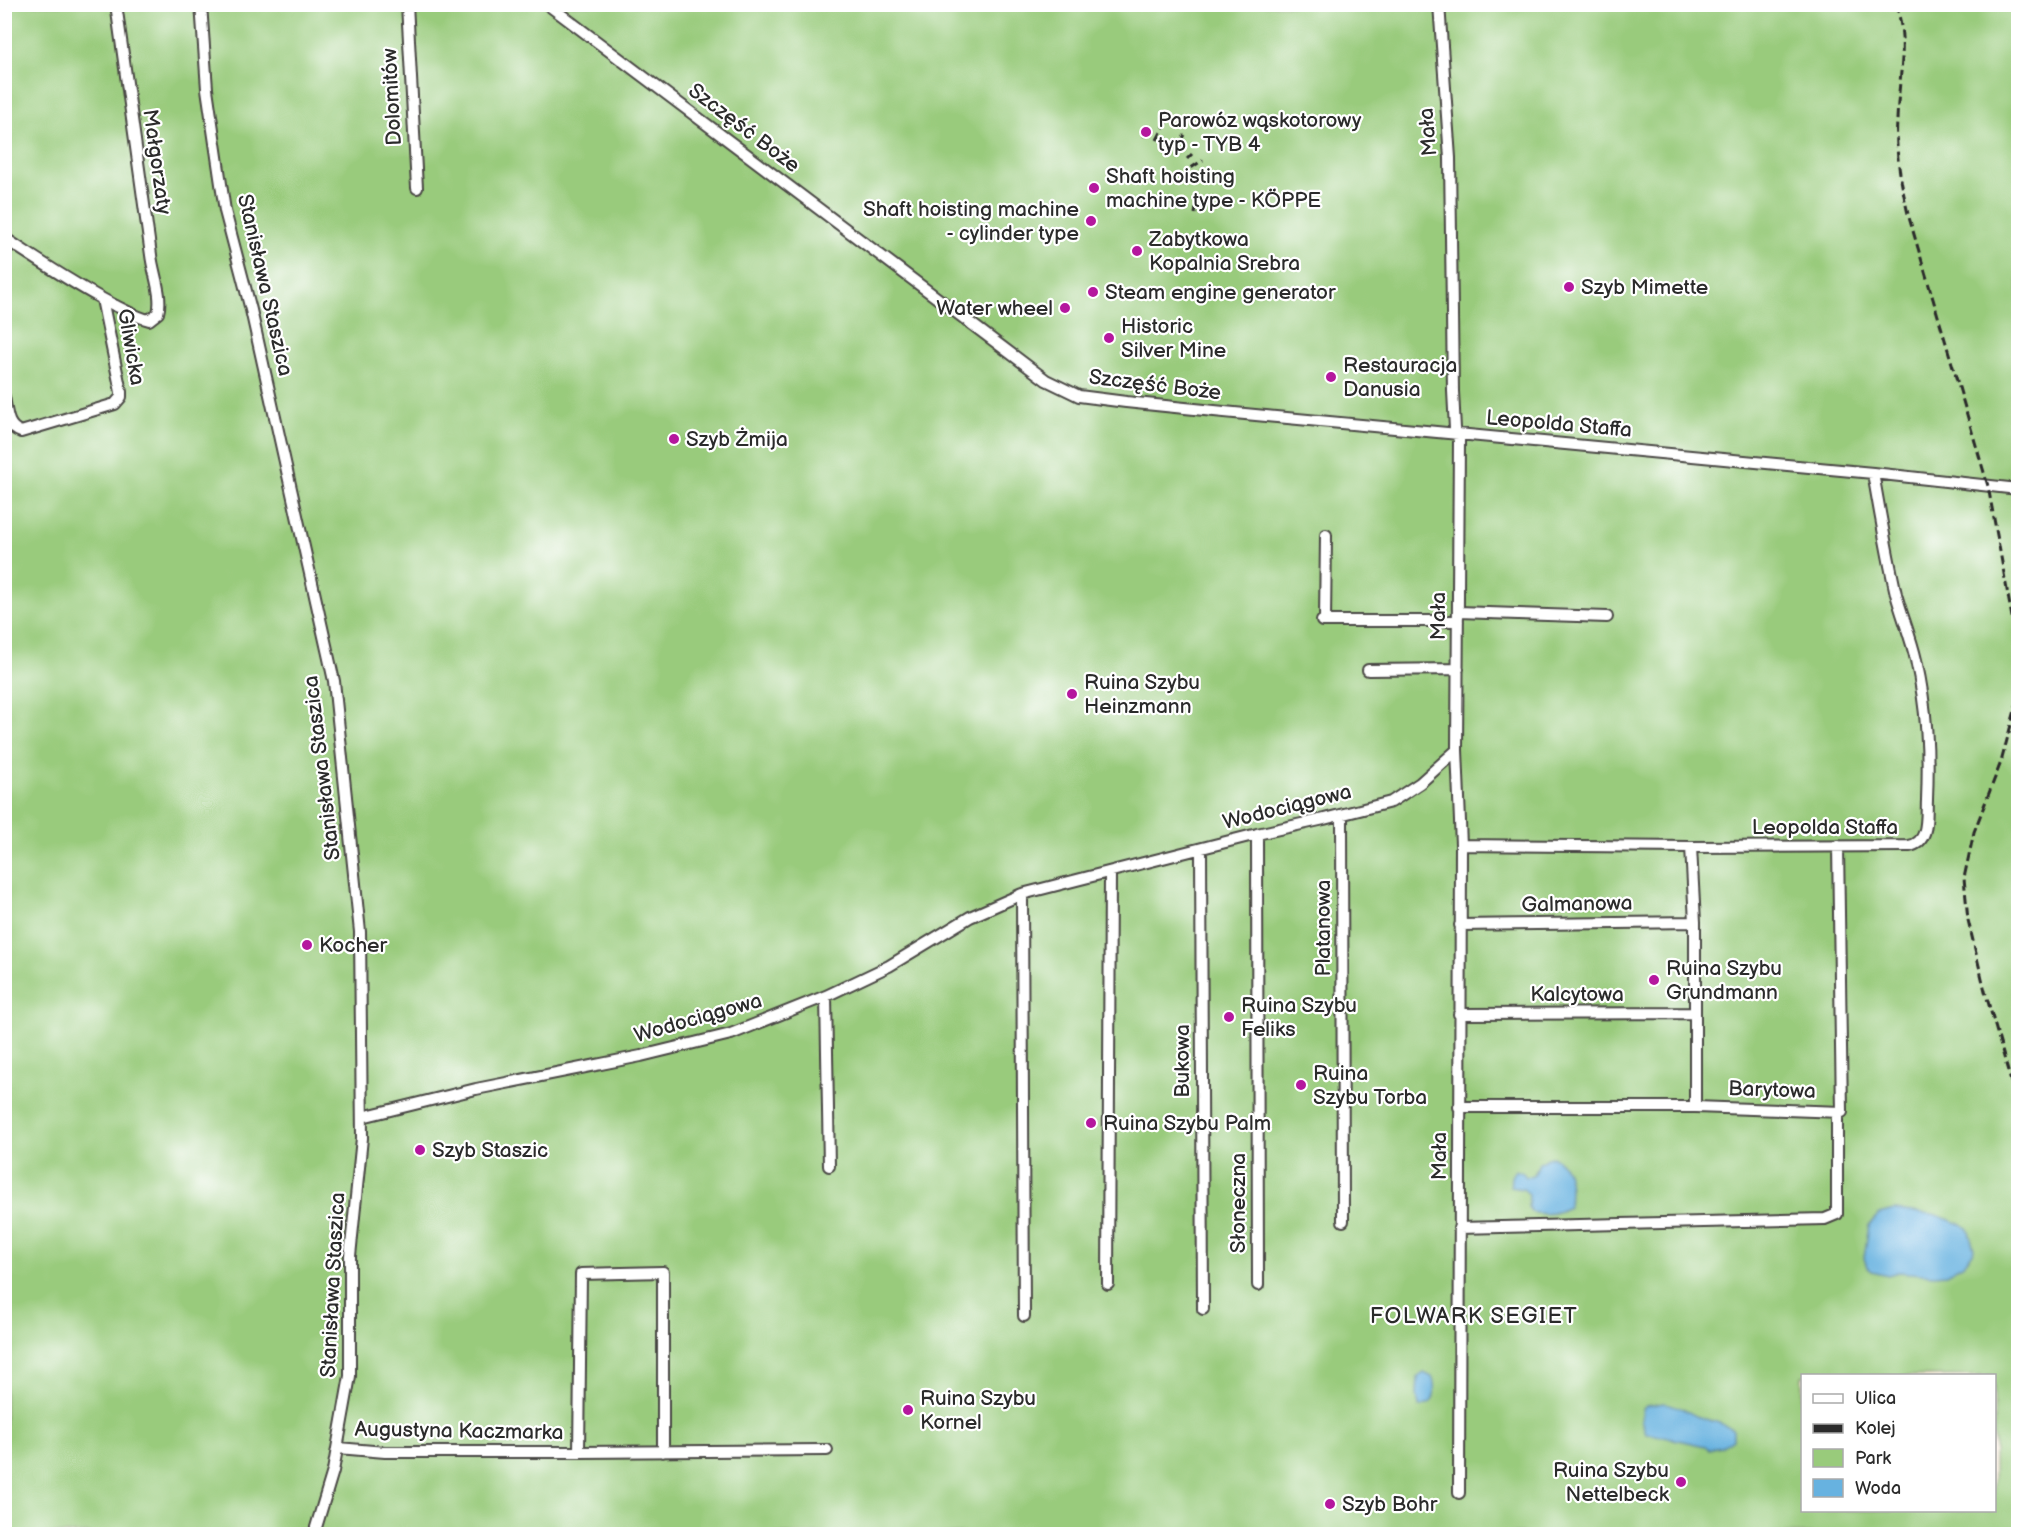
<svg xmlns="http://www.w3.org/2000/svg" width="2023" height="1539" font-family="'Balsamiq Sans',sans-serif">
<rect width="100%" height="100%" fill="#fff"/>
<filter id="ink" filterUnits="userSpaceOnUse"><feTurbulence type="fractalNoise" baseFrequency=".0167" numOctaves="2"/><feDisplacementMap in="SourceGraphic" scale="12" xChannelSelector="R" yChannelSelector="G"/><feConvolveMatrix kernelMatrix="1 2 1 2 8 2 1 2 1" color-interpolation-filters="sRGB"/></filter>
<filter id="wash" filterUnits="userSpaceOnUse"><feTurbulence type="fractalNoise" baseFrequency=".008" numOctaves="4" result="noise"/><feDisplacementMap in="SourceGraphic" scale="24" xChannelSelector="R" yChannelSelector="G"/><feGaussianBlur stdDeviation="1.35" result="paint"/><feColorMatrix in="noise" values="0 0 0 0 0 0 0 0 0 0 0 0 0 0 0 0 0 1.4 0 .05"/><feComposite in="paint" operator="in"/></filter>
<g filter="url(#wash)">
<rect width="100%" height="100%" fill="#f7e6d2"/>
<path fill="#99cb7b" stroke="#627b53" stroke-width="1.5" fill-rule="evenodd" d="M5,5H2018V1534H5ZM1802,1376H1994V1510H1802Z"/>
<path fill="#67b2e0" stroke="#496e86" stroke-width="1.5" d="M1552,1157C1571,1164 1572,1190 1568,1207C1557,1214 1543,1215 1531,1212L1528,1207L1529,1194L1523,1189L1511,1187C1510,1181 1510,1174 1516,1170L1523,1173L1526,1177C1537,1175 1535,1172 1539,1163L1547,1158Z
M1894,1210L1933,1214L1961,1224L1968,1229L1974,1248L1973,1253L1964,1264L1946,1274L1934,1275L1898,1272L1888,1275L1872,1271L1867,1267L1864,1258L1869,1225L1879,1214Z
M1424,1373L1432,1377C1435,1383 1436,1399 1430,1403C1427,1405 1423,1406 1419,1407L1417,1394L1418,1377Z
M1663,1403C1676,1404 1684,1410 1696,1416C1708,1421 1722,1421 1733,1431V1439L1721,1447L1709,1449L1705,1446L1646,1433L1641,1420L1643,1409L1646,1406Z"/>
</g>
<g filter="url(#ink)">
<g fill="none" stroke-linecap="round" stroke-linejoin="round">
<defs>
<path id="street" d="M201,4L207,89L225,211L251,310L334,681L360,932L362,1138L350,1256V1376L333,1471L314,1534
M407,4L417,188
M547,4L1046,380L1079,396L1126,402L1224,412L1873,473L2018,489
M1439,4L1450,158L1453,391L1455,429L1459,440L1457,750L1461,845L1459,1493
M4,238C40,261 76,286 114,305C125,310 136,317 149,320L158,313C163,296 153,273 151,255C140,171 127,88 116,4
M4,397C7,411 6,427 21,432L115,404L121,397V392L102,299
M1458,612L1607,617
M1322,621H1458
M1325,621L1326,535
M1368,670L1458,669
M1342,815L1343,1221
M1257,834L1258,1285
M1461,845L1691,847L1909,846C1930,843 1926,816 1927,800C1929,751 1927,709 1916,660C1911,638 1902,616 1896,594C1887,554 1880,513 1873,473
M1691,847L1695,922V1107L1842,1112L1838,846
M1201,849L1203,1309
M1022,894L1024,1316
M1460,925L1695,922
M826,996L829,1166
M1459,1014L1695,1013
M1459,1107H1695
M362,1117L476,1089L641,1056L731,1034L826,996L889,966L970,917L1022,894L1257,834L1324,819L1391,802L1420,783L1457,750
M1459,1228L1825,1219L1837,1214V1112
M1108,1284L1110,872
M338,1448L385,1452H579L827,1450
M579,1452L581,1274L663,1272V1452"/>
</defs>
<use href="#street" stroke="#4a4744" stroke-width="14"/>
<use href="#street" stroke="#fff" stroke-width="10"/>
<path stroke="#2b2b2b" stroke-width="3" stroke-dasharray="9 4.5" stroke-linecap="butt" d="M1896,4C1909,45 1898,80 1897,121C1895,152 1901,183 1908,214L1988,486L2018,650
M1144,137L1149,126
M1157,140L1167,121
M1175,149L1185,135
M1187,159L1192,154
M1191,168L1203,160
M1192,177L1201,173
M1195,214L1196,208
M2018,699L2001,762L1974,832L1964,878L1968,920L1985,991L2018,1106"/>
</g>
</g>
<g fill="#b5179e" stroke="#fff" stroke-width="2">
<circle cx="1146" cy="132" r="6"/>
<circle cx="1094" cy="188" r="6"/>
<circle cx="1091" cy="221" r="6"/>
<circle cx="1137" cy="251" r="6"/>
<circle cx="1569" cy="287" r="6"/>
<circle cx="1093" cy="292" r="6"/>
<circle cx="1065" cy="308" r="6"/>
<circle cx="1109" cy="338" r="6"/>
<circle cx="1331" cy="377" r="6"/>
<circle cx="674" cy="439" r="6"/>
<circle cx="1072" cy="694" r="6"/>
<circle cx="307" cy="945" r="6"/>
<circle cx="1654" cy="980" r="6"/>
<circle cx="1229" cy="1017" r="6"/>
<circle cx="1301" cy="1085" r="6"/>
<circle cx="1091" cy="1123" r="6"/>
<circle cx="420" cy="1150" r="6"/>
<circle cx="908" cy="1410" r="6"/>
<circle cx="1681" cy="1482" r="6"/>
<circle cx="1330" cy="1504" r="6"/>
</g>
<g text-anchor="middle" dominant-baseline="central" stroke-width="4.5" stroke-linejoin="round" paint-order="stroke">
<g font-size="21" fill="#2b2b2b" stroke="#fff">
<text transform="translate(392 97) rotate(-93)">Dolomitów</text>
<text transform="translate(744 128) rotate(37)">Szczęść Boże</text>
<text transform="translate(1428 132) rotate(-95)">Mała</text>
<text transform="translate(157 162) rotate(82)">Małgorzaty</text>
<text transform="translate(265 285) rotate(77)">Stanisława Staszica</text>
<text transform="translate(131 347) rotate(80)">Gliwicka</text>
<text transform="translate(1155 385) rotate(7)">Szczęść Boże</text>
<text transform="translate(1559 424) rotate(5)">Leopolda Staffa</text>
<text transform="translate(1438 616) rotate(-90)">Mała</text>
<text transform="translate(322 768) rotate(-97)">Stanisława Staszica</text>
<text transform="translate(1287 807) rotate(-14)">Wodociągowa</text>
<text x="1825" y="827">Leopolda Staffa</text>
<text transform="translate(1577 904) rotate(-1)">Galmanowa</text>
<text transform="translate(1323 928) rotate(-90)">Platanowa</text>
<text x="1577" y="994">Kalcytowa</text>
<text transform="translate(698 1018) rotate(-16)">Wodociągowa</text>
<text transform="translate(1182 1061) rotate(-90)">Bukowa</text>
<text transform="translate(1772 1090) rotate(2)">Barytowa</text>
<text transform="translate(1439 1156) rotate(-90)">Mała</text>
<text transform="translate(1238 1203) rotate(-90)">Słoneczna</text>
<text transform="translate(333 1285) rotate(-87)">Stanisława Staszica</text>
<text transform="translate(459 1431) rotate(1)">Augustyna Kaczmarka</text>
</g>
<g font-size="21" fill="#2b2b2b" stroke="#fff" text-anchor="start">
<text x="1158" y="120">Parowóz wąskotorowy<tspan x="1158" dy="24">typ - TYB 4</tspan></text>
<text x="1106" y="176">Shaft hoisting<tspan x="1106" dy="24">machine type - KÖPPE</tspan></text>
<text x="1079" y="209" text-anchor="end">Shaft hoisting machine<tspan x="1079" dy="24">- cylinder type</tspan></text>
<text x="1149" y="239">Zabytkowa<tspan x="1149" dy="24">Kopalnia Srebra</tspan></text>
<text x="1581" y="287">Szyb Mimette</text>
<text x="1105" y="292">Steam engine generator</text>
<text x="1053" y="308" text-anchor="end">Water wheel</text>
<text x="1121" y="326">Historic<tspan x="1121" dy="24">Silver Mine</tspan></text>
<text x="1343" y="365">Restauracja<tspan x="1343" dy="24">Danusia</tspan></text>
<text x="686" y="439">Szyb Żmija</text>
<text x="1084" y="682">Ruina Szybu<tspan x="1084" dy="24">Heinzmann</tspan></text>
<text x="319" y="945">Kocher</text>
<text x="1666" y="968">Ruina Szybu<tspan x="1666" dy="24">Grundmann</tspan></text>
<text x="1241" y="1005">Ruina Szybu<tspan x="1241" dy="24">Feliks</tspan></text>
<text x="1313" y="1073">Ruina<tspan x="1313" dy="24">Szybu Torba</tspan></text>
<text x="1103" y="1123">Ruina Szybu Palm</text>
<text x="432" y="1150">Szyb Staszic</text>
<text x="920" y="1398">Ruina Szybu<tspan x="920" dy="24">Kornel</tspan></text>
<text x="1669" y="1470" text-anchor="end">Ruina Szybu<tspan x="1669" dy="24">Nettelbeck</tspan></text>
<text x="1342" y="1504">Szyb Bohr</text>
</g>
<g font-size="22" letter-spacing="1.5" fill="#2b2b2b" stroke="#fff">
<text x="1474" y="1316">FOLWARK SEGIET</text>
</g>
</g>
<rect width="2023" height="1539" fill="none" stroke="#fff" stroke-width="24"/>
<rect x="1801" y="1374" width="195" height="138" fill="#ffffff" stroke="#aaaaaa" stroke-width="1.5"/>
<rect x="1813" y="1394" width="30" height="9" fill="#ffffff" stroke="#aaaaaa" stroke-width="1.5"/>
<text x="1855" y="1404" font-size="18" fill="#2b2b2b">Ulica</text>
<rect x="1813" y="1424" width="30" height="9" fill="#2b2b2b" stroke="#aaaaaa" stroke-width="1.5"/>
<text x="1855" y="1434" font-size="18" fill="#2b2b2b">Kolej</text>
<rect x="1813" y="1449" width="30" height="18" fill="#99cb7b" stroke="#aaaaaa" stroke-width="1.5"/>
<text x="1855" y="1464" font-size="18" fill="#2b2b2b">Park</text>
<rect x="1813" y="1479" width="30" height="18" fill="#67b2e0" stroke="#aaaaaa" stroke-width="1.5"/>
<text x="1855" y="1494" font-size="18" fill="#2b2b2b">Woda</text>
</svg>
